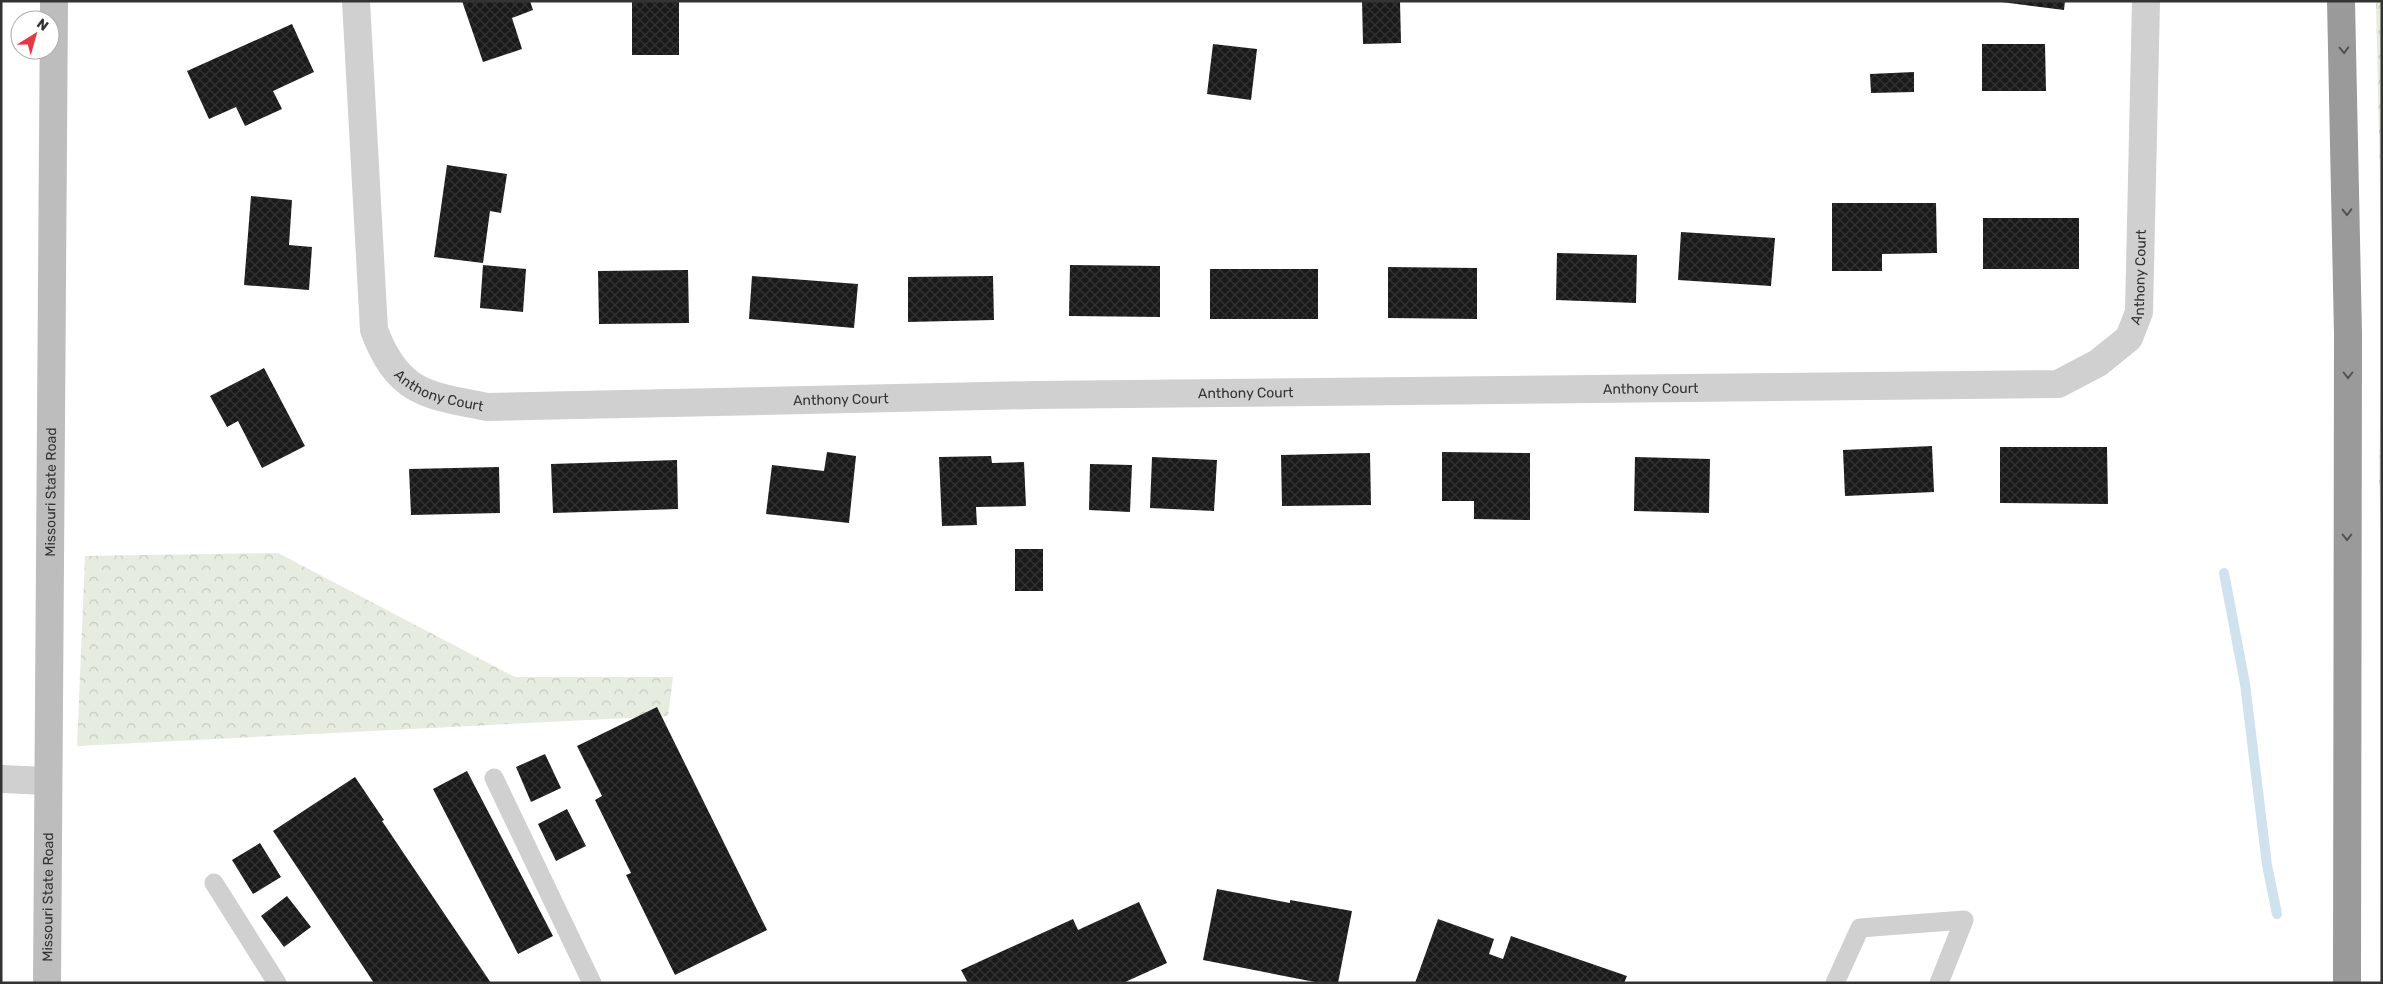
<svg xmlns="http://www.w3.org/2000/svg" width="2383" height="984" font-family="Rubik,sans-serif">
<defs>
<pattern id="grass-tufts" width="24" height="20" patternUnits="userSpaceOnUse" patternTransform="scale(1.25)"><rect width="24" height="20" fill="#e6ecdf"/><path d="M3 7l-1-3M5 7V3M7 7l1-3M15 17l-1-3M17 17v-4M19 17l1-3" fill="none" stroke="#c6cbc0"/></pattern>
<pattern id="forest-crowns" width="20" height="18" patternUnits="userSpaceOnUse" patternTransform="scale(1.25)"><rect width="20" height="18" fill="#e6ecdf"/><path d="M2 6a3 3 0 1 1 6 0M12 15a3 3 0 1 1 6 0" fill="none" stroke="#c6cbc0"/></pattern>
<pattern id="building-cross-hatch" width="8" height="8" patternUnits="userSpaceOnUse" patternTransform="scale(1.25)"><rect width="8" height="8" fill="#1a1a1a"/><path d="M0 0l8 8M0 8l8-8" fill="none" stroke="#333"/></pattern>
</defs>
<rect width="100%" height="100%" fill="#fff"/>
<path fill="url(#grass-tufts)" d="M2376,1H2382V280Z
M2382,331V564L2379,477Z
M2382,707V983H2380Z"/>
<path fill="url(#forest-crowns)" d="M278,553L515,677H673L668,716L77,746L85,556Z"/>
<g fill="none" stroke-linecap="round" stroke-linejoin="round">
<path stroke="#cfe2ee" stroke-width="10" d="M2224,573L2245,684L2267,865L2277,914"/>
</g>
<path fill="url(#building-cross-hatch)" d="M462,1H530L533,10L512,18L522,49L483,62Z
M632,1H679V55H632Z
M1362,1H1400L1401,43L1363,44Z
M1994,1H2065L2064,10Z
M292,24L314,72L273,91L282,109L245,126L236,107L209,119L187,71Z
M1213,44L1257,49L1251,100L1207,94Z
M1982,44H2045L2046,91H1982Z
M1914,72V92L1871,93L1870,74Z
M447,165L507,174L501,213L490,211L483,263L434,257Z
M251,196L292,200L289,245L312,247L309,290L244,285Z
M1832,203H1936L1937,253L1882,254V271H1832Z
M1983,218H2079V269H1983Z
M1681,232L1775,238L1771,286L1678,280Z
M1557,253L1637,255L1636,303L1556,300Z
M483,265L526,269L523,312L480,308Z
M1070,265L1160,266V317L1069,316Z
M1388,267L1477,268V319L1388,318Z
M1210,269H1318V319H1210Z
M688,270L689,323L599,324L598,271Z
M752,276L858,284L854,328L749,319Z
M993,276L994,320L908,322V277Z
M264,368L305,446L262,468L238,421L227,427L210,396Z
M1932,446L1934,492L1845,496L1843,450Z
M2000,447H2107L2108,504L2000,503Z
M827,452L856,456L849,523L766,514L772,465L824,471Z
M1442,452L1530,453V520L1474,519V501H1442Z
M1370,453L1371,505L1282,506L1281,455Z
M991,456L992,463L1024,462L1026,506L976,507L977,525L942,526L939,457Z
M1152,457L1217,460L1214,511L1150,508Z
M1635,457L1710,459L1709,513L1634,511Z
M677,460L678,509L553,513L551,464Z
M1090,464L1132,465L1130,512L1089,510Z
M499,467L500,513L411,515L409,469Z
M1015,549H1043V591H1015Z
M657,707L767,930L675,975L626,875L631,873L595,800L602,796L577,746Z
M545,754L561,788L531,802L516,767Z
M467,771L553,936L518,954L433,789Z
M355,777L384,820L382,821L491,983H374L273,831Z
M567,809L586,846L556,861L538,824Z
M260,843L281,877L253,894L232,860Z
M1217,889L1290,903V900L1352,911L1338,983H1320L1203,960Z
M287,896L311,927L284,947L261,916Z
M1139,902L1167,963L1123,983H968L961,970L1073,919L1078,930Z
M1438,919L1494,939L1489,954L1503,959L1511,936L1627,976L1624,983H1415Z"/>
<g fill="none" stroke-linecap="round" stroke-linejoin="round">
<path stroke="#d0d0d0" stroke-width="19" d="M494,778L592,983
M214,883L277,983
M1835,983L1860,928L1964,920L1939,983"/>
<g stroke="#d0d0d0" stroke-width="28">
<path id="s1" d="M356,1L374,330C398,394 427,395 487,407L1034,395L2058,384L2098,363L2129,338L2139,312L2146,1"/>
<path d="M1,779L47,781"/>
</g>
<path stroke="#bdbdbd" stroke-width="28" id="s2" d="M47,983L54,1"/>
<path stroke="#9a9a9a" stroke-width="28" d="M2341,1L2348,334L2347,983"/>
</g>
<defs><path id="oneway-chevron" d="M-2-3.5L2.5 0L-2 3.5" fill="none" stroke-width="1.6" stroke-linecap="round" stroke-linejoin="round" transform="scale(1.25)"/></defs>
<g stroke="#525252">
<use href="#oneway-chevron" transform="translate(2344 50) rotate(88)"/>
<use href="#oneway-chevron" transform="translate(2347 212) rotate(89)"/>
<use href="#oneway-chevron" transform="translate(2348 375) rotate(90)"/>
<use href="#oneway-chevron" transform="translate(2347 537) rotate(90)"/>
</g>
<g text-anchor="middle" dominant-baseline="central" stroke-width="5" stroke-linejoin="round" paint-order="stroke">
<g font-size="14" fill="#333" stroke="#fff">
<text stroke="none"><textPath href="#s1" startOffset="2195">Anthony Court</textPath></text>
<text stroke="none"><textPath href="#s1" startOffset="425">Anthony Court</textPath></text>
<text stroke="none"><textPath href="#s1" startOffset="1640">Anthony Court</textPath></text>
<text stroke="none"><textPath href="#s1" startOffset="1235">Anthony Court</textPath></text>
<text stroke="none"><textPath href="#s1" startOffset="830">Anthony Court</textPath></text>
<text stroke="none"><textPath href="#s2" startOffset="491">Missouri State Road</textPath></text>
<text stroke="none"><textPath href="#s2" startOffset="86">Missouri State Road</textPath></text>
</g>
</g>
<rect width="2383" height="984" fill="none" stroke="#333333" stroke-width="5"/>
<g transform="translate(35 35) rotate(37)"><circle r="24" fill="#ffffff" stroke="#adadad"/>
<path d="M0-4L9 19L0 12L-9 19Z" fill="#e63946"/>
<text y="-8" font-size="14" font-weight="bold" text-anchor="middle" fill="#333333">N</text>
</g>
</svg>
